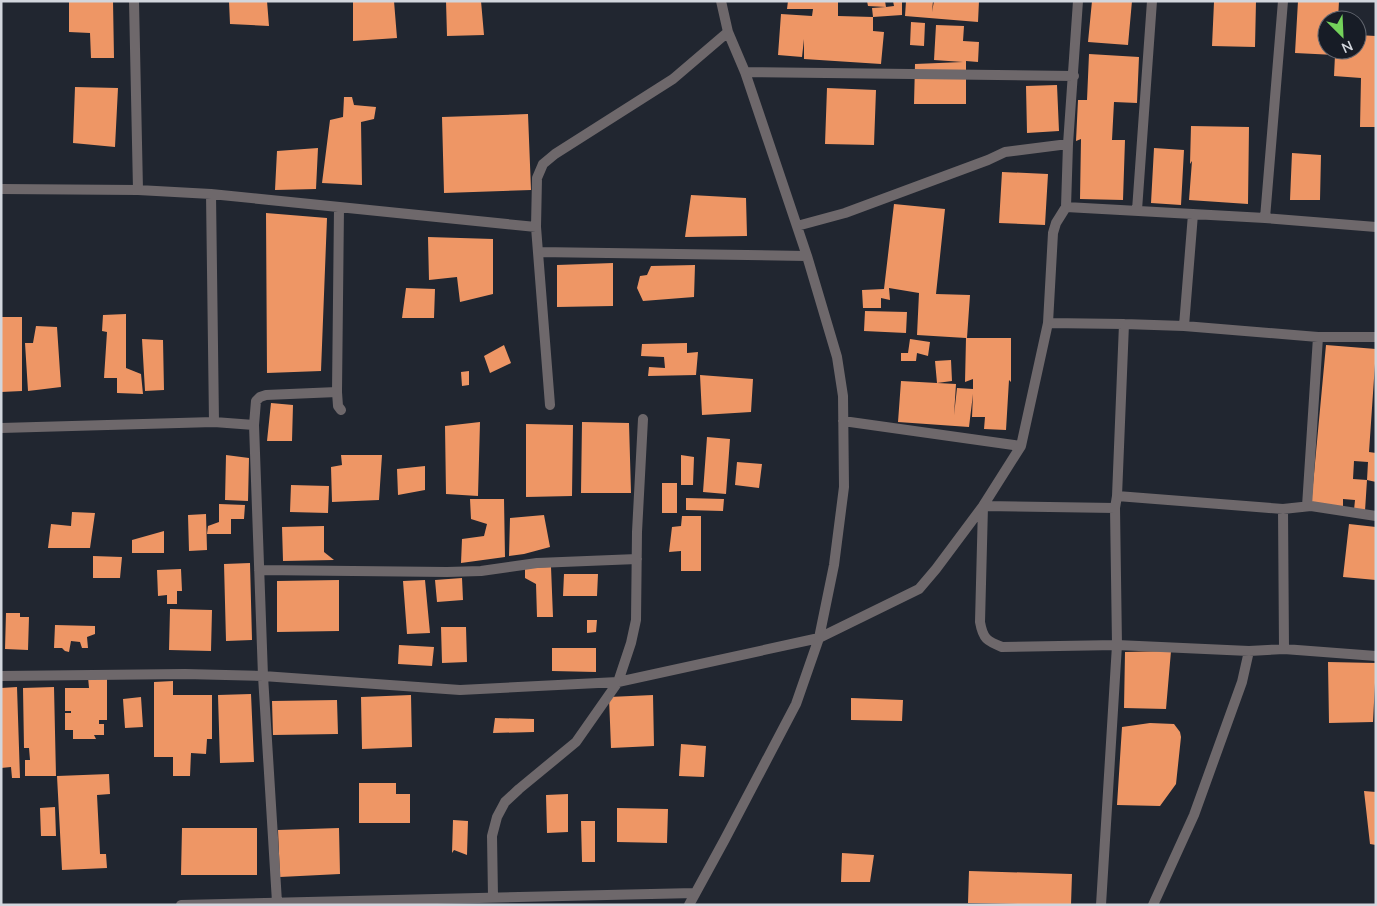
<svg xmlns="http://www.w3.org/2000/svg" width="1377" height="906" font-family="'Nunito Sans',sans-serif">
<rect width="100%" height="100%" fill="#212630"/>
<path fill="#ee9665" d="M69,1H113L114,58H91L90,33L69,32Z
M229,1H267L269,26L230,24Z
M353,1H394L397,38L353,41Z
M446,1H481L484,35L447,36Z
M788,1H838V16L873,17V31L884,32L881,64L804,59V39L802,57L778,55L781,14L812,16L813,9H787Z
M867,1H885L886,7L894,6L893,1H902V15L873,17L872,8L886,7L868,6Z
M906,1H933L932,12L934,1H979L978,22L905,16Z
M1092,1H1132L1128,45L1088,42Z
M1228,1H1256L1255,47L1212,46L1214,2H1228Z
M1298,1H1339L1338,20H1327V50H1357V35L1376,36V127H1360L1361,78L1334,76L1335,55L1295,53Z
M911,22L925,23L924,46L910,45Z
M936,25L964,26L963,41L979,42L978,62L966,61V104H914L915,64L963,62L934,60Z
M1089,54L1139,57L1137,103L1114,102L1112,140H1125L1123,200L1080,199L1081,139L1076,141L1078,100H1087Z
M1057,85L1059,131L1027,133L1026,86Z
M75,87L118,88L115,147L73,143Z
M827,88L876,90L874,145L825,144Z
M344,97H352L354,105L376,107L374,119L361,122L362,185L322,183L330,120L343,117Z
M528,114L531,190L444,193L442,117Z
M1191,126L1249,127L1248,204L1189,200L1192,161L1190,164Z
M318,148L316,189L275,190L277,151Z
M1154,148L1184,150L1181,205L1151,203Z
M1292,153L1321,155L1320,200H1290Z
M1002,172L1048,174L1045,225L999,223Z
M691,195L746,198L747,236L685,237Z
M894,204L945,209L936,294L970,295L967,338H1011V382L1009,380L1006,430L984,429L985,417H972L973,394L969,427L898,422L901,381L937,383L935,361L951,360L952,381L937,383L956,384L954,415L957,388L973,389V379L965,382L966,338L917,335L919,293L889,288L890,300L881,298V308H863L862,290L884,289Z
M266,213L327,218L321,371L267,373Z
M428,237L493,239V294L460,302L457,277L429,280Z
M613,263V306L557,307V265Z
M695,265L694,297L643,301L637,288L640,276L647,275L651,266Z
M406,288L435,289L434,318H402Z
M865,311L907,312L906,333L864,331Z
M126,314V368L141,374L143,394L117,393V378H104L107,332L102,331L103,315Z
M1,317H22V391L1,392Z
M36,326L57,327L61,387L28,391L25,343H33Z
M142,339L163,340L164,390L145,391Z
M910,339L930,342L928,356L917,353L916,361H901V353H908Z
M687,343V353L698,352L696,375L648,376L649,367L665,368L664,357L641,356L642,344Z
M504,345L511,363L490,373L484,356Z
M1326,345L1376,349L1369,452L1376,453V482L1367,480L1368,462L1354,461L1353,479L1367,480L1365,511L1354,510L1355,500L1343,499V508L1311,506Z
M469,371V385L462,386L461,372Z
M700,375L753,379L751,412L702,415Z
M271,403L293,405L292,441H267Z
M480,422L478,496L446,494L445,426Z
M582,422L629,423L631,493H581Z
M526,424L573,425L572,496L526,497Z
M707,437L730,439L726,494L703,492Z
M226,455L249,458L248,501L225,500Z
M341,455H382L379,500L332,502L331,467L342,465Z
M681,455L694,457L693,485H681Z
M737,462L762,464L759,488L735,485Z
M425,466V490L398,495L397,469Z
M662,483H677V513H662Z
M291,485L329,486L328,513L290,512Z
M686,498L724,499L723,511L686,510Z
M470,499H504L505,557L461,563L462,539L484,536L487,524L471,519Z
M219,504L245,505L244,519H231V534H207L208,526L219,522Z
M72,512L95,513L90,548H48L51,524L71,526Z
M206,514L207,550L189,551L188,515Z
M544,515L550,547L524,554L509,556L510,518Z
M682,516H701V571H681V551L669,552L672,527L681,526Z
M1349,524L1376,527V580L1343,577Z
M324,526V552L334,560L283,561L282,527Z
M164,531V553H132V540Z
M93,556L122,557L120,578H93Z
M250,563L252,640L226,641L224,564Z
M551,567L553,617H537L536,584L525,578V568Z
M181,569L182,591H177V604H167V595L158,596L157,570Z
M564,574H598L597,596H563Z
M462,578L463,600L437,602L435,580Z
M339,580V631L277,632V581Z
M425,580L430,633L407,634L403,581Z
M170,609L212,610L211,651L169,650Z
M6,613H20V617H29L28,650L5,649Z
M587,620H597L596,632L587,633Z
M55,625L95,626V634L87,637L88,648H82L80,642L71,641L69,652L65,651L62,648H54Z
M441,627H466L467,662L442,663Z
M399,645L434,647L432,666L398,664Z
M552,648H596V672L552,671Z
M1171,651L1166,709L1124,708L1125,652Z
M1328,662L1376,663L1373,722L1329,723Z
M88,677H107V720H99V724H104V735H94L96,739H73V730H65V713H71V711H65V688H89Z
M173,681V695H212V739H207L206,754L191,753L190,776H173V757H154V682Z
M17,687L20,778H12L11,767L1,768V688Z
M54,687L56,776H25V760H30L29,748H24L23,688Z
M251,694L254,762L220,763L218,695Z
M411,695L412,747L362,749L361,697Z
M653,695L654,746L611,748L609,697Z
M141,697L143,727L125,728L123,699Z
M851,698L903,700L902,721L851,720Z
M337,700L338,734L273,735L272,701Z
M495,718L534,719V732L493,733Z
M1150,723L1174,724L1180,732L1181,737L1176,784L1160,806L1117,805L1122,727Z
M681,744L706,746L704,777L679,776Z
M109,774L110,794L97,795L100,854H106L107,868L62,870L57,776Z
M359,783H396V794H410V823H359Z
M1364,791L1376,792V845L1370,844Z
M568,794V832L547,833L546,795Z
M55,807L56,836H41L40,808Z
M617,808L668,809L667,843L617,842Z
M453,820L468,821L467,855L454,850L452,853Z
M581,821H595V862H582Z
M182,828H257V875H181Z
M339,828L340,874L280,877L278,830Z
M842,853L874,855L870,882H841Z
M969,871L1072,874L1071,905L968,903Z"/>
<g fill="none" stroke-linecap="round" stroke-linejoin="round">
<path stroke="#6e686b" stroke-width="10" d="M134,1L138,190
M745,72L1074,76
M1,189L138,190L211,194L536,227
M211,194L214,422
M1066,207L1068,144L1078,1
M339,208L337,392L338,406L341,410
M1137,210L1152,1
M1265,218L1283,1
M797,226L845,213L988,160L1005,152L1068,144
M538,252L807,256
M1048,323L1124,324L1184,326L1318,337H1376
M1184,326L1193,214
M550,405L536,227L537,178L543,164L555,154L673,79L728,32
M843,421L1021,446
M1,428L214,422L254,425
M1117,496L1283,509L1311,506L1376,516
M1311,506H1307L1318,337
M1115,508L983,506L980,622C983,639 987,641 1002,647L1117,645L1249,651L1284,649L1376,656
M1283,509L1284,649
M259,570L447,572L481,571L537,563L637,559
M1,676L185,674L263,676L460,690L618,682L819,638L919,589L936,569L983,506L1021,446L1048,323L1053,233L1056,223L1066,207L1265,218L1376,227
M493,897L492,836L497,817L505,802L519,789L576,742L618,682L631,643L636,620L637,532L643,419
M277,902L263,676L254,425L256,401L260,397L266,395L337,392
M181,905L695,893
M689,905L725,839L796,704L819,638L834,565L844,487L843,396L837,357L807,256L745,72L728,32L721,1
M1101,905L1117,645L1115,508L1117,496L1124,324
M1153,905L1194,815L1242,682L1249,651"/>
</g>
<rect width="1377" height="906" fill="none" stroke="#d2d6dd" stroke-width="5"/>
<g transform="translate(1342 35) rotate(156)"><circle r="24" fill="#171c26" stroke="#62666f"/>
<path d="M0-4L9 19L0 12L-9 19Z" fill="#74d25b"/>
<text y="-8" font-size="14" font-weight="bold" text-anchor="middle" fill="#d2d6dd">N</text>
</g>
</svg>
